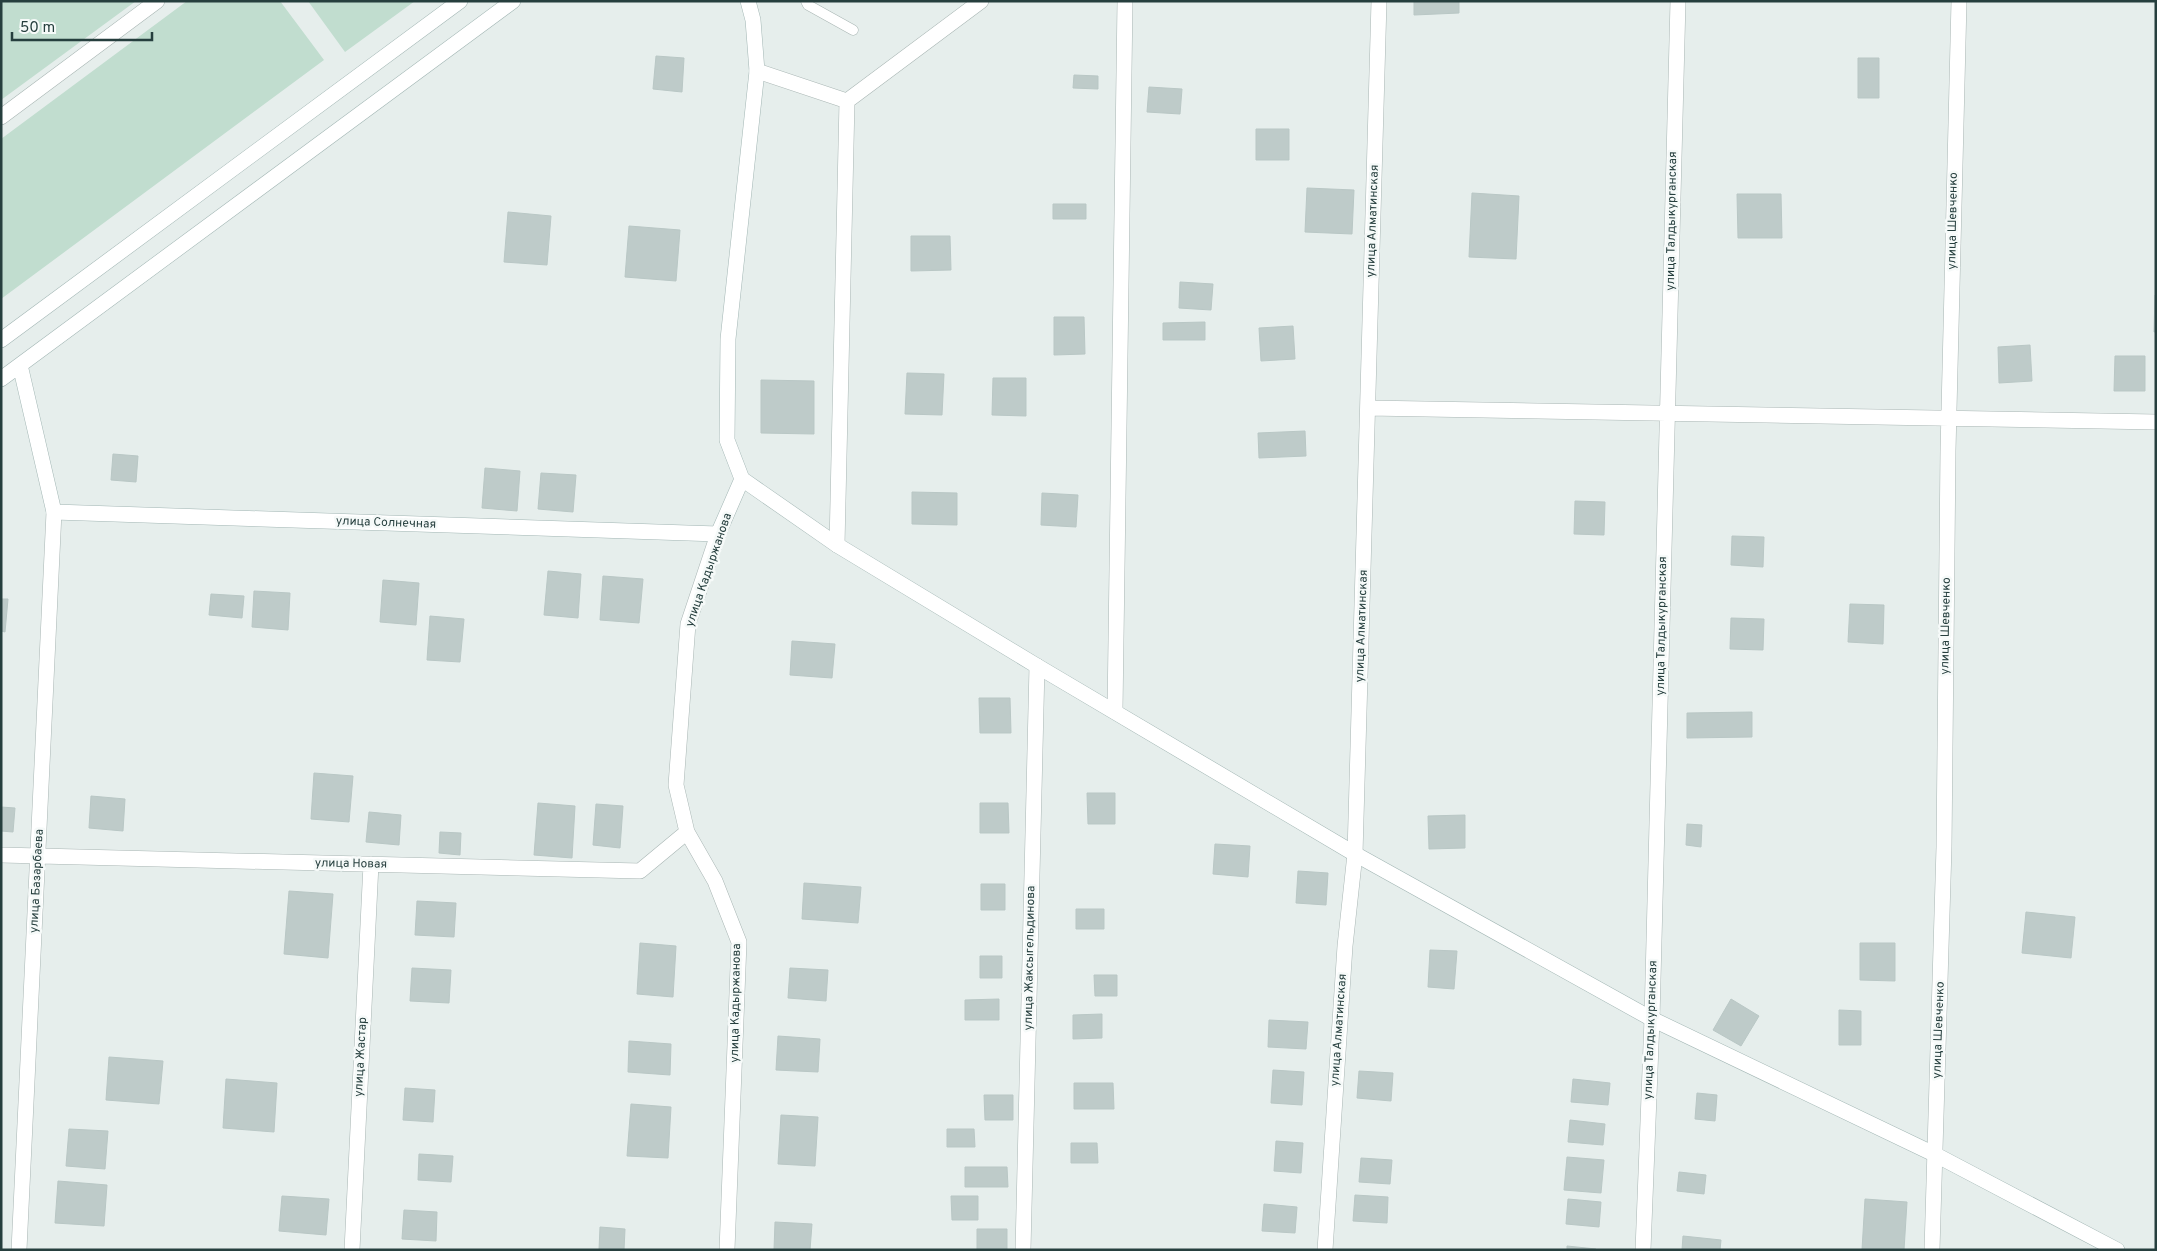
<svg xmlns="http://www.w3.org/2000/svg" width="2157" height="1251" font-family="Overpass,sans-serif">
<rect width="100%" height="100%" fill="#e6eeec"/>
<path fill="#c1ddcf" d="M1,1H136L1,100Z
M187,1H280L324,60L1,299V139Z
M308,1H415L345,52Z"/>
<path fill="#becbc9" stroke="#b9c7c5" d="M1414,1H1459V13L1414,15Z
M656,56L684,58L682,92L653,89Z
M1858,58H1879V98H1858Z
M1074,75L1098,76V89L1073,88Z
M1149,87L1182,89L1180,114L1147,112Z
M1256,129H1289V160H1256Z
M1307,188L1354,190L1352,234L1305,232Z
M1472,193L1519,196L1516,259L1469,257Z
M1737,194H1781L1782,238H1738Z
M1053,204H1086V219H1053Z
M508,212L551,216L547,265L504,262Z
M629,226L680,230L676,281L625,277Z
M911,236H950L951,270L911,271Z
M1180,282L1213,284L1211,310L1179,308Z
M2155,295H2156V332H2154Z
M1054,317H1084L1085,354L1054,355Z
M1205,322V340H1163V323Z
M1293,326L1295,359L1261,361L1259,328Z
M2030,345L2032,381L1999,383L1998,347Z
M2115,356H2145V391H2114Z
M907,373L944,374L942,415L905,414Z
M993,378H1026V416L992,415Z
M761,380L814,381V434L761,433Z
M1305,431L1306,456L1259,458L1258,433Z
M113,454L138,456L136,482L111,480Z
M485,468L520,471L517,511L482,508Z
M541,473L576,475L573,512L538,509Z
M912,492L957,493V525L912,524Z
M1042,493L1078,495L1076,527L1041,525Z
M1575,501L1605,502L1604,535L1574,534Z
M1732,536L1764,537L1763,567L1731,565Z
M548,571L581,574L578,618L544,615Z
M603,576L643,579L639,623L600,620Z
M383,580L419,583L416,625L380,622Z
M254,591L290,593L288,630L252,627Z
M211,594L244,596L242,618L209,615Z
M1,599H8L5,632L1,631Z
M1850,604L1884,605L1883,644L1848,642Z
M430,616L464,619L460,662L427,660Z
M1731,618L1764,619L1763,650L1730,649Z
M792,641L835,644L832,678L790,675Z
M979,698H1010L1011,733H980Z
M1752,712V737L1687,738V713Z
M314,773L353,776L349,822L311,819Z
M1087,793H1115V824H1088Z
M91,796L125,799L123,831L89,828Z
M538,803L575,806L572,858L534,855Z
M980,803H1008L1009,833H980Z
M596,804L623,806L620,848L593,845Z
M1,807L15,808L13,832L1,831Z
M369,812L401,815L399,845L366,842Z
M1465,815V848L1429,849L1428,816Z
M1687,824L1702,825L1701,847L1686,845Z
M440,832L461,833L460,855L439,853Z
M1215,844L1250,846L1248,877L1213,874Z
M1298,871L1328,873L1326,905L1296,903Z
M804,883L861,887L858,923L802,919Z
M981,884H1005V910H981Z
M289,891L333,894L328,958L284,954Z
M417,901L456,903L454,937L415,935Z
M1076,909H1104V929H1076Z
M2026,912L2075,917L2071,958L2022,953Z
M640,943L676,946L673,997L637,994Z
M1860,943H1895V981L1860,980Z
M1430,950L1457,951L1454,989L1428,987Z
M980,956H1002V978H980Z
M412,968L451,970L449,1003L410,1001Z
M790,968L828,970L826,1001L788,998Z
M1094,975H1117V996H1095Z
M999,999V1020H965V1000Z
M1731,999L1759,1016L1741,1046L1713,1030Z
M1839,1010L1861,1011V1045H1839Z
M1102,1014V1038L1073,1039V1015Z
M1269,1020L1308,1022L1306,1049L1268,1047Z
M778,1036L820,1039L818,1072L776,1070Z
M629,1041L671,1044L670,1075L628,1072Z
M109,1057L163,1061L159,1104L106,1100Z
M1273,1070L1304,1072L1302,1105L1271,1103Z
M1359,1071L1393,1073L1391,1101L1357,1098Z
M226,1079L277,1083L274,1132L223,1128Z
M1573,1079L1610,1083L1608,1105L1571,1102Z
M1074,1083H1113L1114,1109H1074Z
M405,1088L435,1090L433,1122L403,1120Z
M1697,1093L1717,1095L1715,1121L1695,1119Z
M984,1095H1013V1120H985Z
M631,1104L671,1107L668,1158L627,1156Z
M781,1115L818,1117L815,1166L778,1164Z
M1570,1120L1605,1124L1603,1145L1568,1142Z
M69,1129L108,1131L105,1169L66,1166Z
M947,1129H974L975,1147H947Z
M1276,1141L1303,1143L1301,1173L1274,1171Z
M1071,1143H1097L1098,1163H1071Z
M419,1154L453,1156L451,1182L418,1180Z
M1567,1157L1604,1160L1601,1193L1564,1190Z
M1361,1158L1392,1160L1390,1184L1359,1182Z
M965,1167H1007L1008,1187H965Z
M1679,1172L1706,1175L1704,1194L1677,1191Z
M58,1181L107,1185L104,1226L55,1223Z
M1355,1195L1388,1197L1387,1223L1353,1221Z
M282,1196L329,1199L326,1235L279,1231Z
M951,1196H978V1220H952Z
M1568,1199L1601,1202L1599,1227L1566,1224Z
M1865,1199L1907,1202L1904,1250H1862Z
M1264,1204L1297,1207L1295,1233L1262,1231Z
M404,1210L437,1212L436,1241L402,1239Z
M775,1222L812,1224L810,1250H774Z
M600,1227L625,1229L624,1250H599Z
M977,1229H1007V1250H977Z
M1683,1236L1721,1240L1720,1250H1682Z
M1567,1246L1596,1249V1250H1567Z"/>
<g fill="none" stroke-linecap="round" stroke-linejoin="round">
<defs>
<path id="lane" d="M806,1L808,5L853,30"/>
<path id="street" d="M757,71L847,101L837,545
M847,101L981,1
M1,117L157,1
M1368,408L2156,422
M718,534L688,624L676,785L687,832L715,881L739,942L727,1250
M1115,711L1125,1
M1,855L640,871L687,832
M19,1250L54,512
M352,1250L371,864
M1023,1250L1037,666
M1325,1250L1345,946L1355,854L1379,1
M1643,1250L1652,1019L1678,1
M1932,1250L1944,847L1948,451L1959,1"/>
<path id="secondary" d="M748,1L753,20L757,71L728,339L727,440L742,479L837,545L1037,666L1355,854L1652,1019L1936,1155L2117,1250
M1,340L460,1
M20,365L54,512L718,534L742,479
M1,379L513,1"/>
</defs>
<use href="#lane" stroke="#a9b6b4" stroke-width="11"/>
<use href="#street" stroke="#a9b6b4" stroke-width="16"/>
<use href="#secondary" stroke="#a2b6b4" stroke-width="16"/>
<use href="#lane" stroke="#fff" stroke-width="10"/>
<use href="#street" stroke="#fff" stroke-width="15"/>
<use href="#secondary" stroke="#fff" stroke-width="15"/>
</g>
<g text-anchor="middle" dominant-baseline="central" stroke-width="5" stroke-linejoin="round" paint-order="stroke">
<g font-size="12" fill="#263f3e" stroke="#f6faf9">
<text transform="translate(1373 221) rotate(-88)">улица Алматинская</text>
<text transform="translate(1672 221) rotate(-89)">улица Талдыкурганская</text>
<text transform="translate(1953 221) rotate(-89)">улица Шевченко</text>
<text transform="translate(386 523) rotate(2)">улица Солнечная</text>
<text transform="translate(709 570) rotate(-71)">улица Кадыржанова</text>
<text transform="translate(1362 626) rotate(-88)">улица Алматинская</text>
<text transform="translate(1662 626) rotate(-89)">улица Талдыкурганская</text>
<text transform="translate(1946 626) rotate(-89)">улица Шевченко</text>
<text transform="translate(351 864) rotate(1)">улица Новая</text>
<text transform="translate(37 881) rotate(-87)">улица Базарбаева</text>
<text transform="translate(1030 958) rotate(-89)">улица Жаксыгельдинова</text>
<text transform="translate(736 1003) rotate(-89)">улица Кадыржанова</text>
<text transform="translate(1339 1030) rotate(-86)">улица Алматинская</text>
<text transform="translate(1651 1030) rotate(-88)">улица Талдыкурганская</text>
<text transform="translate(1939 1030) rotate(-88)">улица Шевченко</text>
<text transform="translate(361 1057) rotate(-87)">улица Жастар</text>
</g>
</g>
<rect width="2157" height="1251" fill="none" stroke="#263f3e" stroke-width="5"/>
<path d="M12 32v8h140v-8" fill="none" stroke="#263f3e" stroke-width="2.5"/>
<text x="20" y="32" font-size="15" fill="#263f3e" stroke="#f6faf9" stroke-width="4" paint-order="stroke">50 m</text>
</svg>
